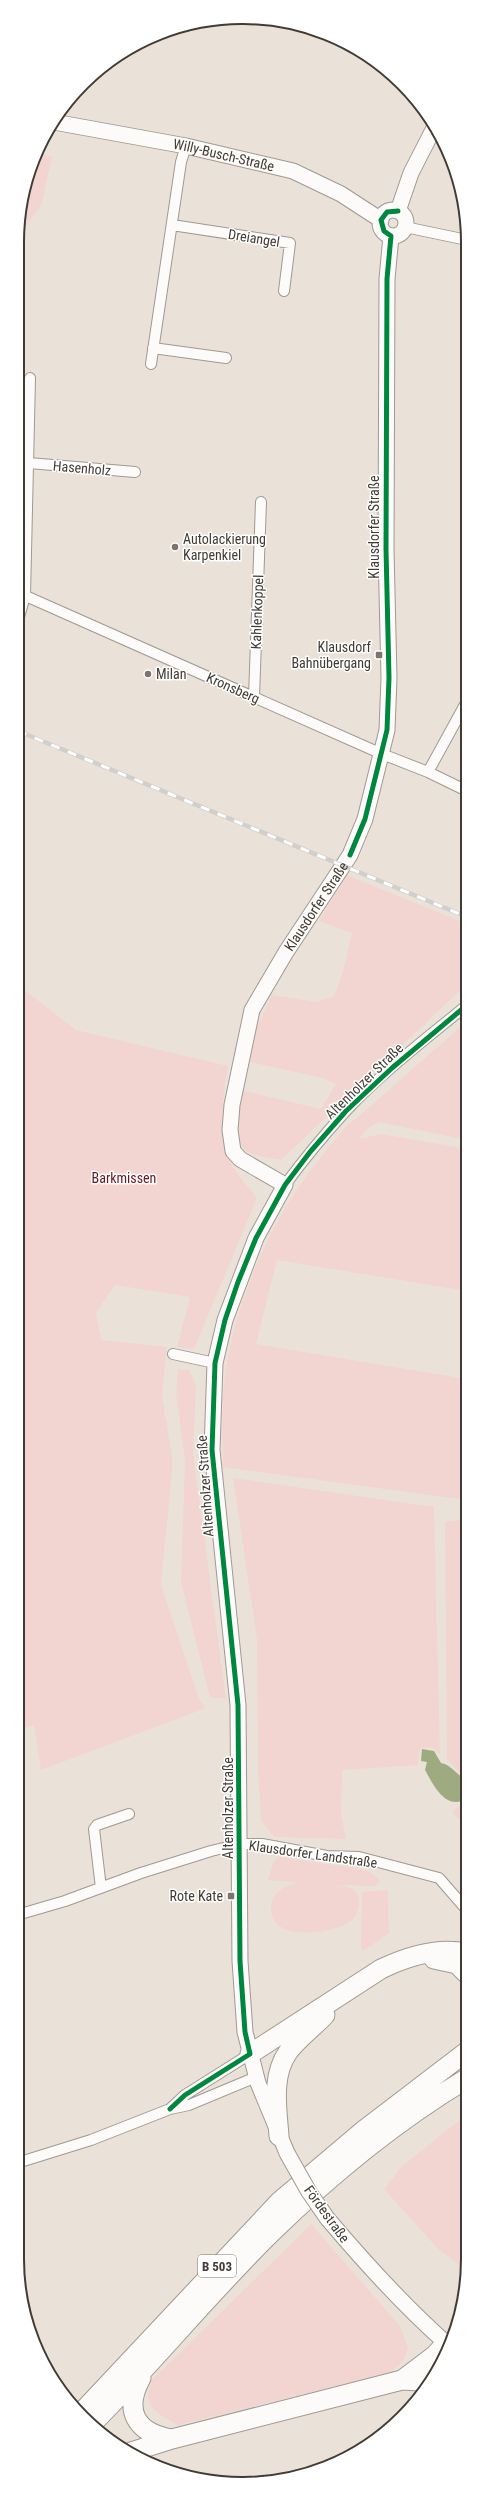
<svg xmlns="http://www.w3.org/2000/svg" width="485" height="2501" font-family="'Roboto Condensed',sans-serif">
<rect width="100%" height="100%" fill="#eae2d8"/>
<path fill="#f2d5d0" d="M39,155L52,156L42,204L19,236V213Z
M347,875L467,924V984L281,1160C271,1158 257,1157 248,1152C232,1144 239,1104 240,1090L321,1109L336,1084L323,1078L250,1062L256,1029L272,995L316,1002L334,996L343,972L352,933L319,921Z
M18,985L76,1030L228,1066C223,1097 218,1127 228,1157C233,1171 248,1186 257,1198L194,1349L177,1347L190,1297L115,1285L96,1313L101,1340L167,1347L162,1395L173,1463L161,1585L199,1699L206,1708L41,1770L34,1725L18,1729Z
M467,1021V1140L379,1122L367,1129L359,1139L381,1134L467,1149V1291L277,1260L256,1344L467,1379V1500L223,1467C222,1429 221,1390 229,1352C238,1305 264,1239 291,1199C308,1172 328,1148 348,1124L358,1117Z
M178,1369L189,1370L196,1385L193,1453L226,1699L210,1697L181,1582L185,1461L176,1394Z
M233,1478L434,1507L440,1755L433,1748L422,1747L419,1751L418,1765L342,1770L341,1815L346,1839L274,1837L261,1820L258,1772L257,1640Z
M467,1519L466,1776V1777L460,1774L447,1759L445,1522Z
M466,1802V1825L465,1826L452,1812Z
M278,1857L356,1868L369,1871L380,1880L375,1886L337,1885C341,1886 347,1886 352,1889C363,1895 360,1914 351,1921C335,1933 279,1942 272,1915C267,1896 282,1885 299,1883L268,1880L273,1863Z
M388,1890L389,1933L363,1951L361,1946L362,1892Z
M466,2115V2270L438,2249L384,2189L402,2166Z
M311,2224L400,2326L408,2348L403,2362L389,2373L178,2425C157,2413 142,2408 151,2381Z"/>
<path fill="#9eab80" d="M422,1749L434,1751L441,1763C452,1765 456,1775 466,1779V1799C445,1811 433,1784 425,1770L427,1762L421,1761Z"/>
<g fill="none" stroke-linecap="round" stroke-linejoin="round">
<defs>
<path id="street" d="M172,225L290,243L284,291
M405,227L467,240
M153,348L226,358
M151,364L181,162L186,146
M29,463L135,472
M19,593L382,754L428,772L467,791
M19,617L25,596L30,378
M254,697L261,502
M428,772L467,701
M285,1185C304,1159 324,1135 345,1112C382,1072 426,1039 467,1005
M173,1354L215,1363
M101,1888L94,1829L97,1825L129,1814
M17,1915L65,1901L141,1873L211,1851L240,1844H262L327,1856L359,1857L439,1878L466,1909
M170,2109L185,2095L250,2054
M17,2163L91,2140L170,2109L189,2105L256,2077"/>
<g id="secondary">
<path id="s1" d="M54,122L186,146L293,171L341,194L381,220"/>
<circle cx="393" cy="223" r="13"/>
<path d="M398,211L411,173L433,130"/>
<path id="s2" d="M287,2153L258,2083L245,2032L240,1961L238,1705L212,1450L215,1363L225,1320L256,1238L285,1185L240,1159L233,1151L230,1130L232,1105L252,1010L286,952L350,855L365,819L387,730L389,678L386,549L387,279L391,236"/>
<path d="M327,2218C365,2263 403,2305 447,2344"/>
</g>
<path id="highway" d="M434,1959L457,1964L466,1973
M250,2054L381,1969C406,1957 438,1947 466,1953
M279,2136C277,2109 271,2076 288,2052C297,2039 314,2027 325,2015
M141,2378C123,2411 136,2433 172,2439
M402,2380L435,2355L446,2343
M80,2414L280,2201L364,2130L466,2052
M92,2424C153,2363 208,2295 270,2234C329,2176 395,2122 466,2079
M131,2452L172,2439L402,2380L420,2381L433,2377"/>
</defs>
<use href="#street" stroke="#a09992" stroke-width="12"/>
<use href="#secondary" stroke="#a09992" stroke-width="17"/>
<use href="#highway" stroke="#a09992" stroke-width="21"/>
<use href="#street" stroke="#fcfbf9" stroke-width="10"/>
<use href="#secondary" stroke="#fcfbf9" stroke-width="15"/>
<use href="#highway" stroke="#fcfbf9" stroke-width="19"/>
<defs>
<path id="rail" d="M18,731L467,917"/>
</defs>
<use href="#rail" stroke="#d1cfcc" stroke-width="4.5"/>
<use href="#rail" stroke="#fff" stroke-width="3" stroke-dasharray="9" stroke-linecap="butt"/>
<defs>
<path id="secondary-bridge" d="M287,2153L309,2192L327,2218"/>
</defs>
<use href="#secondary-bridge" stroke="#a09992" stroke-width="17" stroke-linecap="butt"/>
<use href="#secondary-bridge" stroke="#fcfbf9" stroke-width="15"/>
<defs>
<path id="cycleway" d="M350,855L365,819L387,730L389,678L386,549L387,279L391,236L384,231L381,220L387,212L398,211
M170,2109L185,2095L250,2054L245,2032L240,1961L238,1705L212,1450L215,1363L225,1320L238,1282L256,1238L285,1185L310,1152L346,1111L392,1068L467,1005"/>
</defs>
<use href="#cycleway" stroke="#fff" stroke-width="8"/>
<use href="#cycleway" stroke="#00873e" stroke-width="5"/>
</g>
<g fill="#7c756d" stroke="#fff" stroke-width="1.5">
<circle cx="175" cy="547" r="4"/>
<rect x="375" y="651" width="8" height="8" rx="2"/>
<circle cx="148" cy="674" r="4"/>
<rect x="227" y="1892" width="8" height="8" rx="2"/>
</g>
<g text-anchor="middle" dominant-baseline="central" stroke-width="3" stroke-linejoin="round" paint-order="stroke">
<rect fill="#fff" stroke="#7a7670" stroke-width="1" x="198" y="2255" width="38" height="22" rx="3"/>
<g font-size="13" font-weight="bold" fill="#413b33">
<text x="217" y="2266">B 503</text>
</g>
<g font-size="14" fill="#413b33" stroke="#fff">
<text stroke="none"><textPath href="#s1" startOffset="173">Willy-Busch-Straße</textPath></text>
<text transform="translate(254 238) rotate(9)">Dreiangel</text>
<text transform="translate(82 468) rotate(5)">Hasenholz</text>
<text transform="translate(374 527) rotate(-90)">Klausdorfer Straße</text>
<text transform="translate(257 612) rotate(-88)">Kahlenkoppel</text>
<text transform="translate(233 688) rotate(24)">Kronsberg</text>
<text stroke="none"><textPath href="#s2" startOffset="1319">Klausdorfer Straße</textPath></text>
<text transform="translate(364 1081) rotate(-44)">Altenholzer Straße</text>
<text transform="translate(205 1486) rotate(-94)">Altenholzer Straße</text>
<text transform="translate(228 1808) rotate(-90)">Altenholzer Straße</text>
<text transform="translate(313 1854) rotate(8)">Klausdorfer Landstraße</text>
<text transform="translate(327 2214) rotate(54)">Fördestraße</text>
</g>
<g font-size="14" fill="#413b33" stroke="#fff" text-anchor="start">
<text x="183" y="539">Autolackierung<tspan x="183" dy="16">Karpenkiel</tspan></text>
<text x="371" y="647" text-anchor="end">Klausdorf<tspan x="371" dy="16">Bahnübergang</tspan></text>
<text x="156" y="674">Milan</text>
<text x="223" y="1896" text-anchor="end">Rote Kate</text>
</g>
<g font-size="14" fill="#681520" stroke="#fff">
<text x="124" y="1178">Barkmissen</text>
</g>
</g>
<path d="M0 0H485V2501H0ZM242 24H243A218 218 0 0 1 461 242V2259A218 218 0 0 1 243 2477H242A218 218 0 0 1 24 2259V242A218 218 0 0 1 242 24Z" fill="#fff" fill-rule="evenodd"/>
<path fill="none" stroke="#413b33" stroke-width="2" d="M242 24H243A218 218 0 0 1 461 242V2259A218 218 0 0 1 243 2477H242A218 218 0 0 1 24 2259V242A218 218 0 0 1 242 24Z"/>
</svg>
